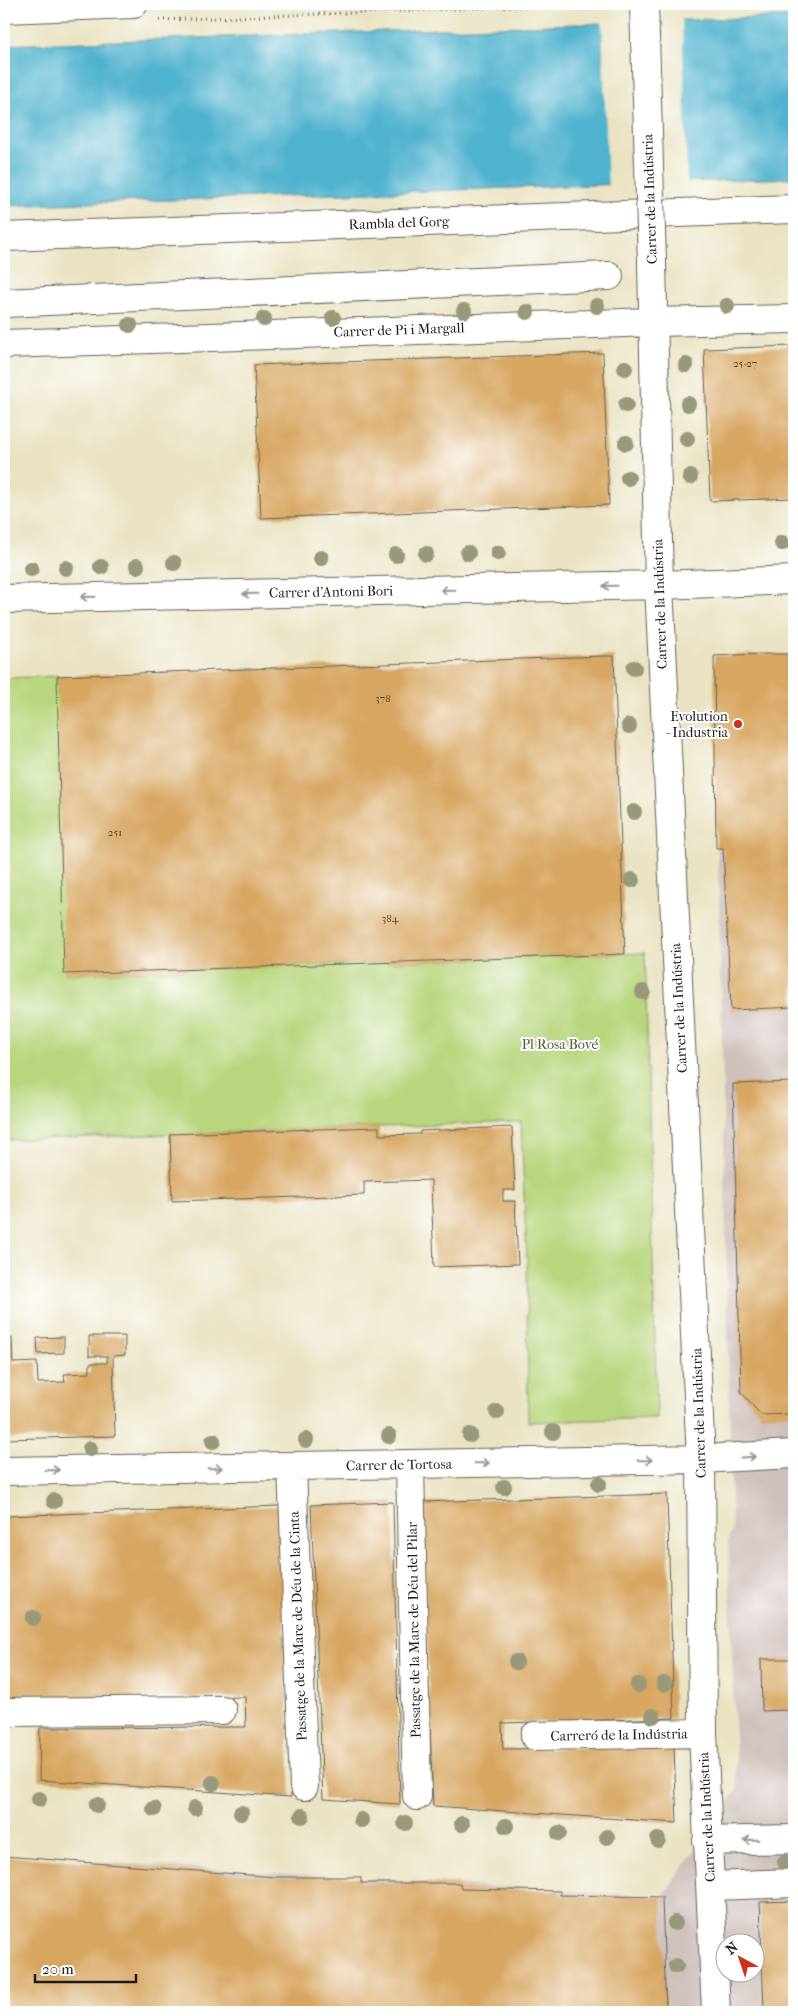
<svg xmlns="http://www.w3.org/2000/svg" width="798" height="2016" font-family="'IM FELL French Canon',serif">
<rect width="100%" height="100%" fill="#fff"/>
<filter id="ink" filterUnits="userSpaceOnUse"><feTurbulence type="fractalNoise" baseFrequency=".02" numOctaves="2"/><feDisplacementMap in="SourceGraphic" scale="10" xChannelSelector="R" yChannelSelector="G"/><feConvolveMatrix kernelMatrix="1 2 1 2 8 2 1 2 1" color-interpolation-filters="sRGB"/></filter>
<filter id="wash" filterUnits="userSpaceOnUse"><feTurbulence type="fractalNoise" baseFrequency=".0096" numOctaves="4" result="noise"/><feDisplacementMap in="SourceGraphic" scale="20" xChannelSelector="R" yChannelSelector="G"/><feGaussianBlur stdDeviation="1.12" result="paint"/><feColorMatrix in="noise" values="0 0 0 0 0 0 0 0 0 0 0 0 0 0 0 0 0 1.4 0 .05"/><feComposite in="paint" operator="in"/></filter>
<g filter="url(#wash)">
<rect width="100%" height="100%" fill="#eae3c3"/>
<path fill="#cfc0bb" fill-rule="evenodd" d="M794,654V2012H4V1856L662,1897L737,1790L728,1539L732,1531L714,656ZM726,1944H756V1974H726Z"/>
<path fill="#b8d67d" stroke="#6a794c" d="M57,676L62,772L65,974L645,953L657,1418L528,1422L527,1264L521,1122L4,1140V678Z"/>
<path fill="#4fb2ce" stroke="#366775" d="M794,16V178L4,206V45Z"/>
<path fill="#eae3c3" d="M682,18L687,184L608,187L602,21Z"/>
<g id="blocks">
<path fill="#d7a661" d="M794,346V498L710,501L704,349Z
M603,353L609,505L261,518L254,365Z
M759,654H794V1007L731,1010L723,848H716L714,656Z
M604,656H614L625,954L64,974L57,676Z
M794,1082V1414L761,1415L741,1392L733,1084Z
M379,1127V1135L420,1134V1131L512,1127L515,1190H503V1201H515L518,1264L434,1267L431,1180L364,1182V1195L172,1201L170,1134Z
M89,1336H125V1355L113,1356L115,1436L4,1439V1339L12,1338L13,1363L37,1362L38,1383L65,1382L64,1374L90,1373V1363H107V1356H89Z
M64,1337V1353L38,1354L37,1338Z
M667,1494L674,1718L502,1723L503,1749L674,1747L677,1823L433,1806L422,1502Z
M393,1502L400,1804L323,1799L311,1505Z
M280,1506L291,1797L39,1780L40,1728L246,1727L245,1697L4,1700V1516Z
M761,1659H792L793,1710L762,1711Z
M4,1856L275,1877H361V1883H460L461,1889L560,1891V1895L662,1897L666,2012H4Z
M794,1901V2012H764L760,1902Z"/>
</g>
</g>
<g filter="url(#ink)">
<use href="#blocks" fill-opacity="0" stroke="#646256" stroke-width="1"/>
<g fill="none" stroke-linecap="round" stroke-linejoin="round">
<defs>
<path id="street" d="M4,9L133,4
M4,237L794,209
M652,262L659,585L701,1459L703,1733L716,2012
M4,303L609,276
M4,344L653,322L794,319
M4,599L659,585L794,580
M410,1464L417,1796
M292,1467L304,1786
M4,1471L701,1459L794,1454
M4,1712L222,1710
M535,1736L703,1733
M707,1841L794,1839
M711,1886L794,1883"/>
</defs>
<use href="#street" stroke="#646256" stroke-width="30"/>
<path stroke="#646256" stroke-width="3" stroke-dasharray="1 4" stroke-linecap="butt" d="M159,20L591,4"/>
<use href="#street" stroke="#fff" stroke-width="28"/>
<defs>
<path id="street-bridge" d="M644,4L652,262"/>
</defs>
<use href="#street-bridge" stroke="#646256" stroke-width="30" stroke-linecap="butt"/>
<use href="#street-bridge" stroke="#fff" stroke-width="28"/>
</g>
<g fill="#97997a">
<circle cx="597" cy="306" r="8"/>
<circle cx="727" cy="306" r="8"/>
<circle cx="464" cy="311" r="8"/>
<circle cx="527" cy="312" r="8"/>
<circle cx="333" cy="318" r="8"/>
<circle cx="264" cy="319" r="8"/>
<circle cx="130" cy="325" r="8"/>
<circle cx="686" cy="365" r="8"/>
<circle cx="625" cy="368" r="8"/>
<circle cx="688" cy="404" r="8"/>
<circle cx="626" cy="405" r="8"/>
<circle cx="687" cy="439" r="8"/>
<circle cx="626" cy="443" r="8"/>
<circle cx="690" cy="477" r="8"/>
<circle cx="628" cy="478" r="8"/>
<circle cx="782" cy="543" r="8"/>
<circle cx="468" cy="553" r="8"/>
<circle cx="498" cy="553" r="8"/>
<circle cx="426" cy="554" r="8"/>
<circle cx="396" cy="555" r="8"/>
<circle cx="321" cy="558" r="8"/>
<circle cx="174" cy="563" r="8"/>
<circle cx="137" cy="566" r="8"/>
<circle cx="101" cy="567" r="8"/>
<circle cx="66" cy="568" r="8"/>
<circle cx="31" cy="569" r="8"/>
<circle cx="634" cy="668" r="8"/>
<circle cx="629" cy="726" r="8"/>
<circle cx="634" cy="812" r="8"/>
<circle cx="632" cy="880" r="8"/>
<circle cx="643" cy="992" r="8"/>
<circle cx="497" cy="1412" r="8"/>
<circle cx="553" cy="1432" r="8"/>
<circle cx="470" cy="1435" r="8"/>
<circle cx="389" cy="1436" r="8"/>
<circle cx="306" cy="1440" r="8"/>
<circle cx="213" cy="1441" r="8"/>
<circle cx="90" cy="1449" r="8"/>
<circle cx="599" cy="1484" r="8"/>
<circle cx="504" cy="1487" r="8"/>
<circle cx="54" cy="1501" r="8"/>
<circle cx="33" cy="1618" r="8"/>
<circle cx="516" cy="1662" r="8"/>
<circle cx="664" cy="1684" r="8"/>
<circle cx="638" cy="1685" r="8"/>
<circle cx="653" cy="1716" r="8"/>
<circle cx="213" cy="1783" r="8"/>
<circle cx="39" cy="1799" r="8"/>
<circle cx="97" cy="1805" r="8"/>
<circle cx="195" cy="1808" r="8"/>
<circle cx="154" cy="1809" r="8"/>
<circle cx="241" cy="1813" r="8"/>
<circle cx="302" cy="1816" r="8"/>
<circle cx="361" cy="1820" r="8"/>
<circle cx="405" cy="1823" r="8"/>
<circle cx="462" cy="1824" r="8"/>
<circle cx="506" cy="1826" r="8"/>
<circle cx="559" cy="1833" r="8"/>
<circle cx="607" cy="1837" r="8"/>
<circle cx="658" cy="1840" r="8"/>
<circle cx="785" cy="1862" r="8"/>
<circle cx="675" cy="1923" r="8"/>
<circle cx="676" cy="1966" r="8"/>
</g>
<defs><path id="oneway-shaft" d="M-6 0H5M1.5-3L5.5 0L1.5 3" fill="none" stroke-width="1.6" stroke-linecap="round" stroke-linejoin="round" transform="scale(1.25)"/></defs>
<g stroke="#999">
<use href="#oneway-shaft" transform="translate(610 586) rotate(179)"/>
<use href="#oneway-shaft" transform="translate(448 590) rotate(179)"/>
<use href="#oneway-shaft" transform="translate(250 594) rotate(179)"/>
<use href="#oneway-shaft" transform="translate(88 597) rotate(179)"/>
<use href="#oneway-shaft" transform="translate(748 1457) rotate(-3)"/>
<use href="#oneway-shaft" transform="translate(645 1460) rotate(-1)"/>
<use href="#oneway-shaft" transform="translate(482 1463) rotate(-1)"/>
<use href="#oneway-shaft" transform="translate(215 1468) rotate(-1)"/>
<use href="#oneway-shaft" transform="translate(52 1470) rotate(-1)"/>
<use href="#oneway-shaft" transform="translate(751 1840) rotate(179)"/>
</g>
</g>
<circle fill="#c8321e" stroke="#fff" stroke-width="2" cx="738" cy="724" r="5"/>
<g text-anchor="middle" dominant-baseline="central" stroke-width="4" stroke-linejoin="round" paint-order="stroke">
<g font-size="11" fill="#4b3e2d">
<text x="745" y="363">25-27</text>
<text x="383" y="698">378</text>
<text x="115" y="832">251</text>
<text x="390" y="918">384</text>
</g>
<g font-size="14" fill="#1c1c1c" stroke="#fff">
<text transform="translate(650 199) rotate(-92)">Carrer de la Indústria</text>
<text transform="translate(399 223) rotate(-2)">Rambla del Gorg</text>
<text transform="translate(399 330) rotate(-2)">Carrer de Pi i Margall</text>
<text transform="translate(331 592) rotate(-1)">Carrer d'Antoni Bori</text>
<text transform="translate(660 604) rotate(-92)">Carrer de la Indústria</text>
<text transform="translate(679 1008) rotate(-93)">Carrer de la Indústria</text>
<text transform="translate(699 1413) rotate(-92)">Carrer de la Indústria</text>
<text transform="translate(399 1465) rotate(-1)">Carrer de Tortosa</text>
<text transform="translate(298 1626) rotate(-92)">Passatge de la Mare de Déu de la Cinta</text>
<text transform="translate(414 1630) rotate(-91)">Passatge de la Mare de Déu del Pilar</text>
<text transform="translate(619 1735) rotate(-1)">Carreró de la Indústria</text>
<text transform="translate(707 1817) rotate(-93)">Carrer de la Indústria</text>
</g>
<g font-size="14" fill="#1c1c1c" stroke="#fff" text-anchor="end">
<text x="728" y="716">Evolution<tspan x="728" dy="16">- Industria</tspan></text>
</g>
<g font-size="14" fill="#535d3e" stroke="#fff">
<text x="560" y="1044">Pl Rosa Bové</text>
</g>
</g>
<rect width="798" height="2016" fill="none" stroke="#fff" stroke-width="20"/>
<g transform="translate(740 1958) rotate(320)"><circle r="24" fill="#ffffff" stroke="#a4a4a4"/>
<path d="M0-4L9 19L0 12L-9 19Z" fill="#c8321e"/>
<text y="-8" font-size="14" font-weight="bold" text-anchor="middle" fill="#1c1c1c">N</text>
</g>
<path d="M35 1974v8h101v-8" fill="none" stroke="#1c1c1c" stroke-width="2.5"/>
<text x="42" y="1974" font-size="15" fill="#1c1c1c" stroke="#ffffff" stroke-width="4" paint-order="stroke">20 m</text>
</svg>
